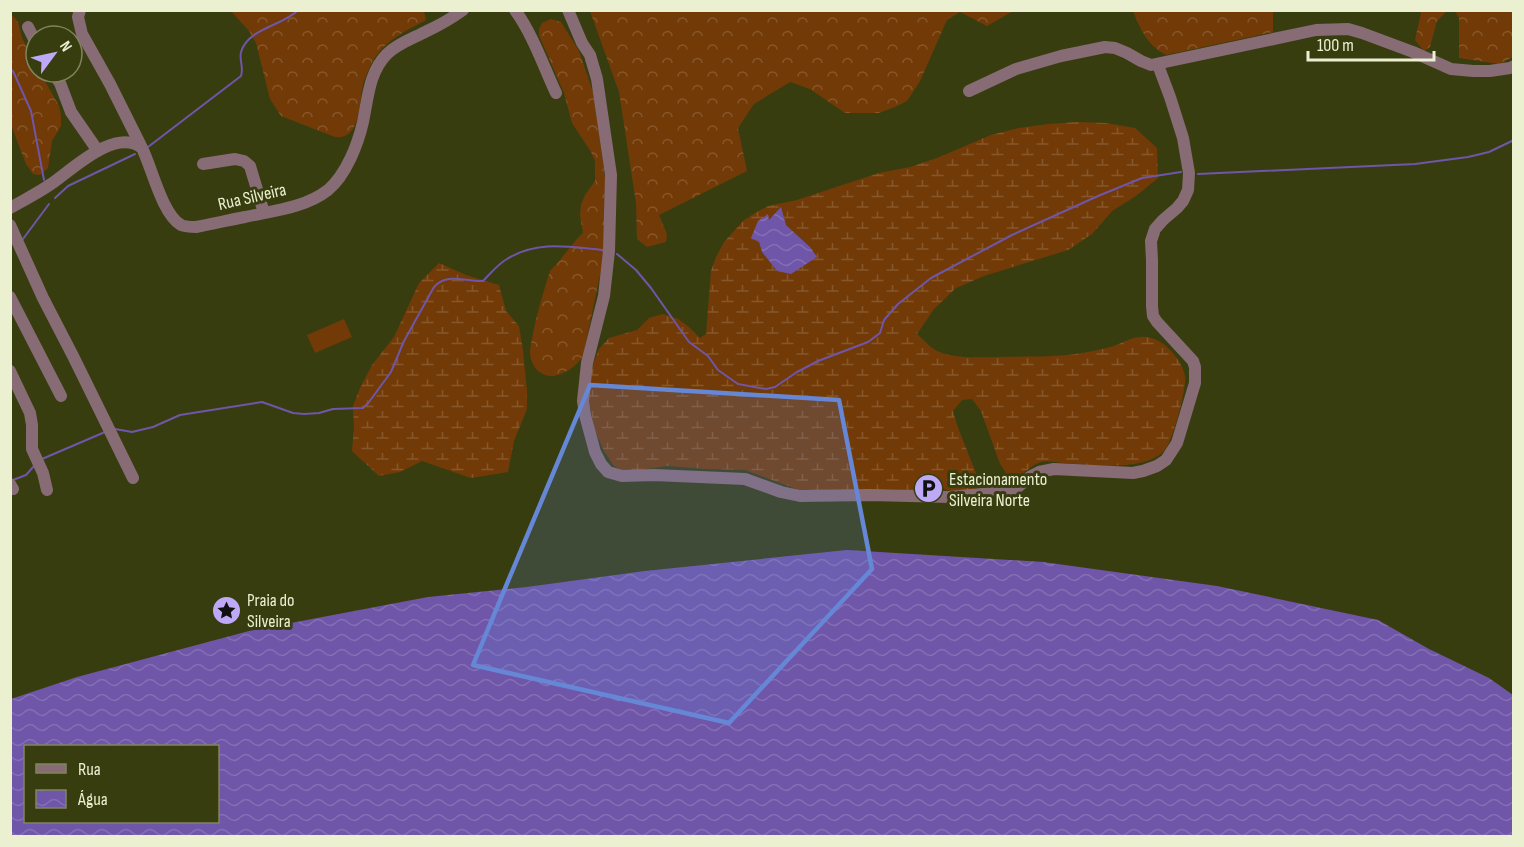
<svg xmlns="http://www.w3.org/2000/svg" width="1524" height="847" font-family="'Sofia Sans Condensed',sans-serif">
<defs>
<pattern id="forest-crowns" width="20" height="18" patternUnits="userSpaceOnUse" patternTransform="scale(1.5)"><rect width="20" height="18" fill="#723a07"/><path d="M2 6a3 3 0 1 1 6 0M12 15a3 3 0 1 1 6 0" fill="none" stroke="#86572a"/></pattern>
<pattern id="wetland-marsh" width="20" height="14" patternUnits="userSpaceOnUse" patternTransform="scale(1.5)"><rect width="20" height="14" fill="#723a07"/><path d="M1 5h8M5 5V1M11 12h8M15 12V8" fill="none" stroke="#86572a"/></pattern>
<pattern id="water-waves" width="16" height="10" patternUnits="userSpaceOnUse" patternTransform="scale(1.5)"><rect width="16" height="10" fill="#6f56a9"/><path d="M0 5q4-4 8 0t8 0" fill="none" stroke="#846fb4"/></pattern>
</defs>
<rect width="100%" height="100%" fill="#383d10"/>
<path fill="url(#forest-crowns)" d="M231,11H424L426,20C408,30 389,38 376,56C371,63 367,73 364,81C358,99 363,140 335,137L281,116L270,99L256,43L249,31Z
M590,11V10L1013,11L987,26L960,12L947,20L920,81L907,101L895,107L879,113H845L810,89L790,82L754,104L738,128L747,171L659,215L667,234L666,242L647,247L637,239L636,203L619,92Z
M1133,11H1273V32L1166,55C1147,45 1141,30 1133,11Z
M1419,11H1447L1437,21L1430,47L1424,51L1415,40L1421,13Z
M1455,11H1513V57L1499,64L1459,58V18Z
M11,14L18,22L22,38L36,64V72H40L59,106L61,116V126L52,141L48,168L40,175L33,174L26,164L11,125Z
M551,19L561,22L579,51L594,95L605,179L604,256L583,356C577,366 565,374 553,376C540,377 530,365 530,352C530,348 531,343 532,339C536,316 543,294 550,271C554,266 559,262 563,256C570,248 575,240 583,233L580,215L581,205L585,195L595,181V161L591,152L572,123L564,93L539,35V29L542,23Z"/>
<path fill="url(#wetland-marsh)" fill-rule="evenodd" d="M1077,122L1106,123L1135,128L1157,148L1158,178L1136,196L1112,211L1092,234L1068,250L984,276L956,288L934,309L917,334C924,340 933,351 942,353C961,359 982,357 1001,357C1030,356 1059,358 1088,352C1098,350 1109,348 1119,344C1127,341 1135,336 1145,337C1162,337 1182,359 1185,376C1187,388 1173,440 1165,450C1146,472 1091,465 1064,463C1057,463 1048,460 1041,462C1032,465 1026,471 1019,477H1009L1000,464L981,411L972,399L962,400L953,411L957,425L981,486C971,490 962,492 951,491C938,489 929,477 919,491L799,490L745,470L707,469L667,466L626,472L614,466L604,451L594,428L588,396L593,364L599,349L609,338L637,330L649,318L663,314L678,319L689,327L700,338L706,334L711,271L716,257L724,242L743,221L755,213L768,206L797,200L879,173L910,167L937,158L991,135L1019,128L1048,124ZM786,225L810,247L777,271L762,252L759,242Z
M439,263L466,275L499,285L506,311L519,326L523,350L527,391V409L514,441L508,472L471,478L422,461L400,472L379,476L352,451L354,427L353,406L360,388L372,365L394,337L419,283Z"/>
<path fill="#723a07" d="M344,319L352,337L315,353L307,335Z"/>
<path fill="url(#water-waves)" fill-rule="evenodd" d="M781,207L786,225L810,247L817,257L791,274L777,271L762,252L759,242L751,238L758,221L768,214L769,220Z
M847,550L1043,562L1217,586L1378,620L1429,649L1489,678L1513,695V836H11V699L77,677L249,631L428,597L527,587L645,571ZM26,746H218V822H26Z"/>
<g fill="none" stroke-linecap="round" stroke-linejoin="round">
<path stroke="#6f56a9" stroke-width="2" d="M10,69L13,71L31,111L44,180
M148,147L241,76C244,68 239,60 241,52C248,28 283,26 298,10
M1198,174L1415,164L1468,157L1489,152L1514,140
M55,198L68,186L135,154
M23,239L49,204
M617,254L636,270L651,288L689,342L708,356L718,370L738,384L766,389L775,387L797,372L818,361L868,342L880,333L884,320L898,304L931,278L1012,235L1098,196L1142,178L1181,172
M115,429L132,432L153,427L180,415L262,402L293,413L304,414L319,413L333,409L363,408L369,402L391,372L404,341L434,287C447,272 465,282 483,281C490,274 498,264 507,259C538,240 569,247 603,250
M42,459L105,432
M13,480L26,475L34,466"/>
<path stroke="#876b75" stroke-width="12" d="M80,10L78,17L82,34L110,84L142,148
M515,10C533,35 543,65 556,93
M568,10L582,43L590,55L597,79L611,175L609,251L604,296L587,363L583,401L585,415L595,452L601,464L608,472L622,476L654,475L745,479L781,492L800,496L870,495L949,497L1004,492L1014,490L1031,476L1039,472L1054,469L1133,473L1143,471L1157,466L1166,460L1177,443L1195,383V367L1193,361L1157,322L1153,316L1152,306V260L1151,241L1155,229L1163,220L1177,208L1183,201L1188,190L1189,173L1183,138L1170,97L1158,65
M28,27L36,43
M52,72L60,83L71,112L98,151
M969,91L1016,69L1061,56L1105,47L1115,48L1127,53L1141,61L1151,65L1316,30L1348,29L1362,33L1413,52L1451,69L1473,71H1490L1510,68L1514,66
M203,164L235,159L244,161L250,166L264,213
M10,208C24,200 38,193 51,184C73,169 115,127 142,148C152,168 162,214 181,225C186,227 191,227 196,227C212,224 229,220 245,217C272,211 305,208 328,190C346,175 358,144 363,122C368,98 369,72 387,54C398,43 414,38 427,31C440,25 452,18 463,10
M10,225L43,298L73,356L133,478
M10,297L61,396
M10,371L30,413L32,425V449L43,473L47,490
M10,484L13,489"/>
</g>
<path fill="#6587d6" fill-opacity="0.2" stroke="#6587d6" stroke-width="4.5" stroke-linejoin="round" d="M590,385L839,400L872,569L729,723L473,665Z"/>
<defs>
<symbol id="parking-disc" viewBox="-11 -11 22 22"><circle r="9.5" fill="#bda9f5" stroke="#383d10"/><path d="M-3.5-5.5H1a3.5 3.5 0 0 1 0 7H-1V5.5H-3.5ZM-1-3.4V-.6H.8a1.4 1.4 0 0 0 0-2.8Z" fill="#111"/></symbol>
<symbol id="sight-disc" viewBox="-11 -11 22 22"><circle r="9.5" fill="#bda9f5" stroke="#383d10"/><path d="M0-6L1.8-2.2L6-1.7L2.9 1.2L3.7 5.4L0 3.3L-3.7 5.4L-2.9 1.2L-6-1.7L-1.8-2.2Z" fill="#111"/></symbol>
</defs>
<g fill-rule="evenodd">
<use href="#parking-disc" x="912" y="472" width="33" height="33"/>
<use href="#sight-disc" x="210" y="594" width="33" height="33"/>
</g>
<g text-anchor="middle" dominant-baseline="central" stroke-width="6" stroke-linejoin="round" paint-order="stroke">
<g font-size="18" fill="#ebf0d1" stroke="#383d10">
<text transform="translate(252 197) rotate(-13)">Rua Silveira</text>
</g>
<g font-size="18" fill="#ebf0d1" stroke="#383d10" text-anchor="start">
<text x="949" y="479">Estacionamento<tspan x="949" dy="21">Silveira Norte</tspan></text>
<text x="247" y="600">Praia do<tspan x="247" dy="21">Silveira</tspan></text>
</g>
</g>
<rect width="1524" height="847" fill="none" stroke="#ebf0d1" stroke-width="24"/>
<rect x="24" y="745" width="195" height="78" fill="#383d10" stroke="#80855d" stroke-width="1.5"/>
<rect x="36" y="764" width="30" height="9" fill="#876b75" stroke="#80855d" stroke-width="1.5"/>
<text x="78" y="775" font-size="18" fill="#ebf0d1">Rua</text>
<rect x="36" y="790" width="30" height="18" fill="url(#water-waves)" stroke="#80855d" stroke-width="1.5"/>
<text x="78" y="805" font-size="18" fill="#ebf0d1">Água</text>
<g transform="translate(54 54) rotate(57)"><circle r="28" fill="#383d10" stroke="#80855d" stroke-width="1.5"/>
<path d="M0-4.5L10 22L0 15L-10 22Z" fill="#bda9f5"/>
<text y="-9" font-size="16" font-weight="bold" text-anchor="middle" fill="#ebf0d1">N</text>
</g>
<path d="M1308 51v9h126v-9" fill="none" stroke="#ebf0d1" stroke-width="3"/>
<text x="1317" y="51" font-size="18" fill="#ebf0d1" stroke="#383d10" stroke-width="4.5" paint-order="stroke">100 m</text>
</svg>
